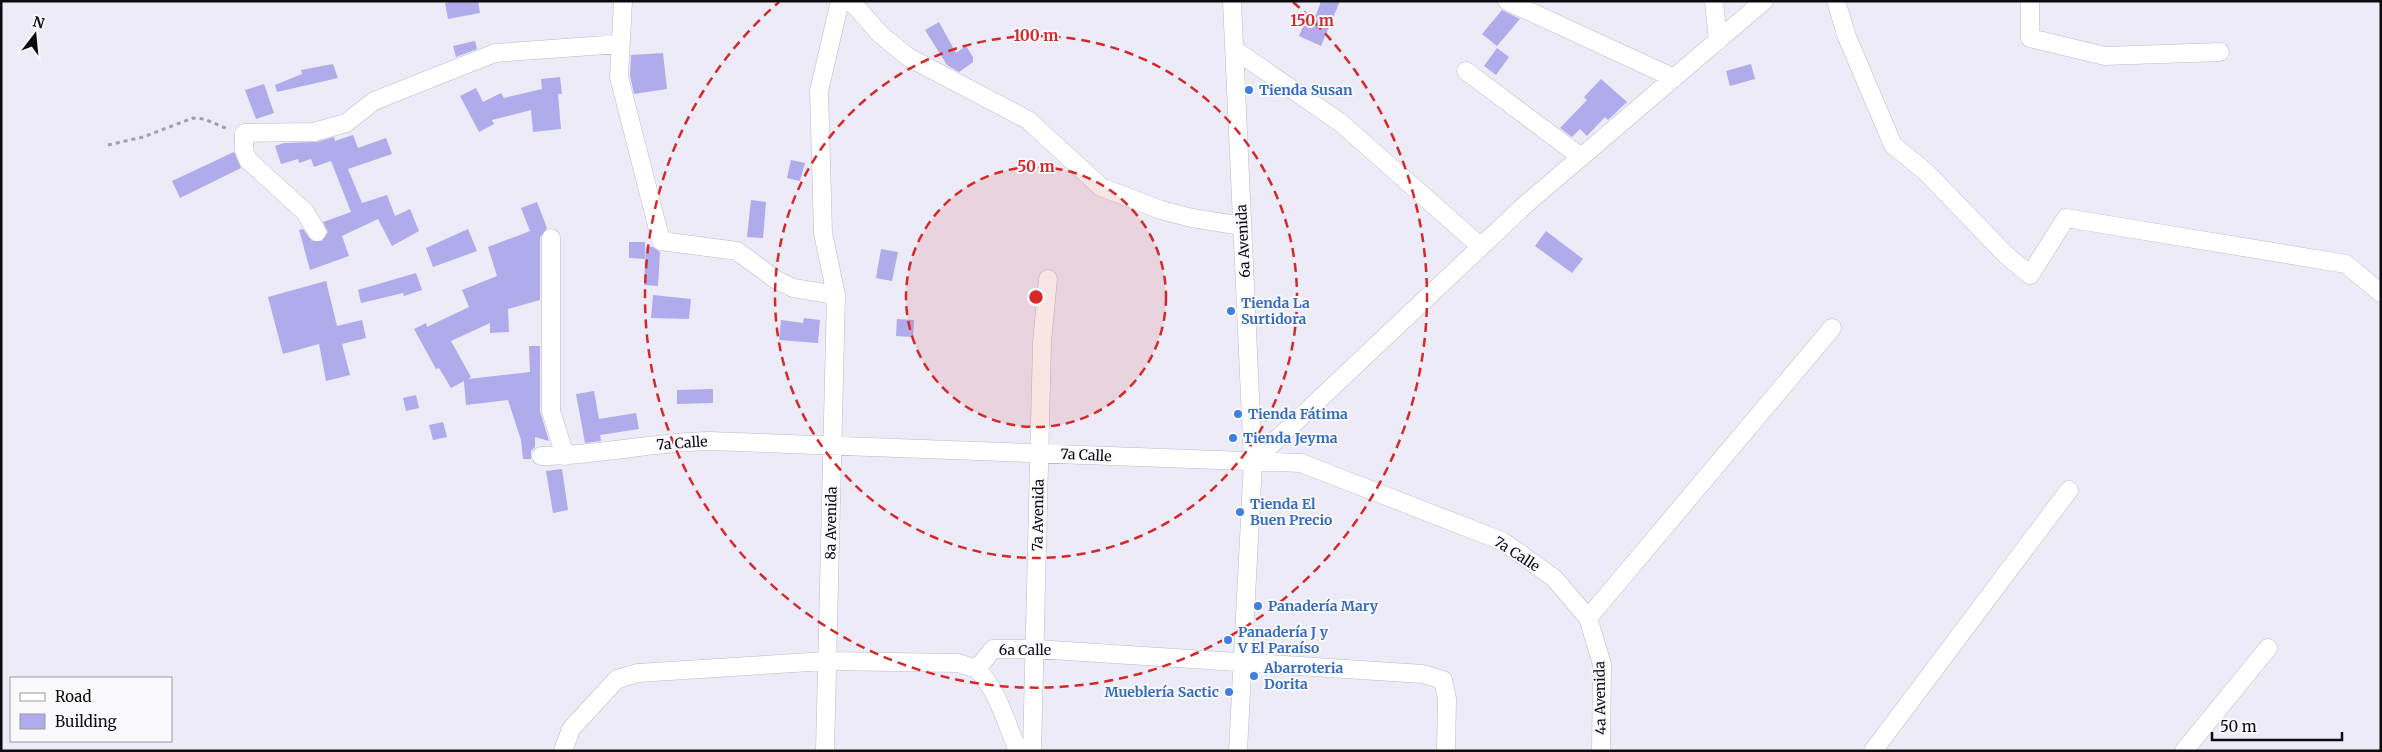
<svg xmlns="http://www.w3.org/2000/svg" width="2382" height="752" font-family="Merriweather,serif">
<rect width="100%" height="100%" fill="#ecebf7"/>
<path fill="#b0abea" d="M455,1H478L480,13L448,19L445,3Z
M1321,1H1340L1321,46L1299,36L1309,12L1316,15Z
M1502,10L1520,19L1497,46L1482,34Z
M939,22L956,53L966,46L973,57V62L959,72L947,65L925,30Z
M475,41L477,49L456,57L453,46Z
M1497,48L1509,57L1496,75L1484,66Z
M663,53L667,89L634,94L630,76L631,55Z
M333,64L338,78L277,92L275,85L302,74L301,70Z
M1751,64L1755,79L1730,86L1726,71Z
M560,77L562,94H558L561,129L533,132L531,110L492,120L494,124L479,132L460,96L476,88L483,102L501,93L504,98L542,89L541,79Z
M1601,79L1627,102L1608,120L1605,117L1587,136L1580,129L1572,137L1560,128L1587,100L1584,97Z
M264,84L274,113L256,119L245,90Z
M353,135L358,148L386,138L392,154L348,169L362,203L387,195L395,216L410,209L419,231L392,246L378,219L342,236L349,256L310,270L299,230L303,229L312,241H322L328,232L323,222L351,212L331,161L314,167L311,159L299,163L298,159L281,164L275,146L284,143L317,142L334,137L335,141Z
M234,152L241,168L180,198L172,181Z
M791,160L805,163L800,181L787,178Z
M751,200L766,202L763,238L747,237Z
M537,202L547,228L540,238V300L508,309L509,332L490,333V323L451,341L471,377L468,379L530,372L529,346H540V411L549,441L535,437V447L531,451V459H523L521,440L508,400L466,405L464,381L451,388L439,368L436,369L414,329L426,323L427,327L469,307L462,290L497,276L488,247L530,231L521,208Z
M468,229L477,251L433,267L426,248Z
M1546,231L1583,259L1572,273L1535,246Z
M629,242H645V259L629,258Z
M646,247H653L660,252L658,286L644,285Z
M881,249L898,252L892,281L876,278Z
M416,273L422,290L404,296L403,293L361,303L358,290Z
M326,281L337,326L362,320L366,338L342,344L350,375L326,381L319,344L283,354L268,297Z
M653,295L691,299L689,319L651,318Z
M804,318L820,320L818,343L779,340L781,320L803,323Z
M897,319L914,320L913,337L896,336Z
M713,389V403L677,404V390Z
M594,391L599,419L636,413L639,429L600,435L601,441L585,443L576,394Z
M416,395L419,408L406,411L403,398Z
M443,422L447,437L433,440L429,425Z
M562,469L568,510L553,513L546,471Z"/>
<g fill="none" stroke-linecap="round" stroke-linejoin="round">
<defs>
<path id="minor" d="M623,1L619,77L661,241L737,251L775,279L793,288L836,295
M851,1L880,34L908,57L1028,120L1101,187L1161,210L1192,218L1242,226
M1232,1L1253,462L1238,751
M1507,1L1674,78
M1714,1L1718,41
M1836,1L1847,37L1893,145L1927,173L2006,255L2030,275L2066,218L2346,264L2381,293
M2030,1V38L2105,56L2220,52
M1235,50L1341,123L1480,246
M1466,71L1581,157
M317,232L305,212L248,160L244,150V133L314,132L346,123L374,101L495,53L620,44
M551,238V411L565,456
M541,456C597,456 652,442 709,441L1301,463L1502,541L1554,578L1588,618L1602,664L1601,751
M1253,462L1526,204L1764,1
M1588,618L1832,328
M977,669L993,649H1036L1423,674L1443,680L1447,699L1446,751
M977,669C998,691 1006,722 1018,751
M563,751L571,729L617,679L638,673L826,661L958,663L977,669
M825,751L836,295L823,233L819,91L840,1
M1032,751L1042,342L1048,279
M1873,751L2069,490
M2184,751L2268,648"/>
</defs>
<use href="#minor" stroke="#bcbcc7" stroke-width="19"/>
<path stroke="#a1a0aa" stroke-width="3" stroke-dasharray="4 4" stroke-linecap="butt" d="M108,145L143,137L193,118L204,119L228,129"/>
<use href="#minor" stroke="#fff" stroke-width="18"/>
</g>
<circle cx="1036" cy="297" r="130" fill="#d62828" fill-opacity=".12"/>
<g fill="none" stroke="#d62828" stroke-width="2.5" stroke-dasharray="9 6">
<circle cx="1036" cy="297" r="130"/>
<circle cx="1036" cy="297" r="261"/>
<path d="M1293 2A391 391 0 1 1 779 2"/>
</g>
<g fill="#3f7fe0" stroke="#f9f9fe" stroke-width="2">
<circle cx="1249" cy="90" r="5"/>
<circle cx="1231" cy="311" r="5"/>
<circle cx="1238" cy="414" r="5"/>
<circle cx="1233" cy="438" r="5"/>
<circle cx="1240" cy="512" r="5"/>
<circle cx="1258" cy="606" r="5"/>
<circle cx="1228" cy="640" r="5"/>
<circle cx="1254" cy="676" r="5"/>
<circle cx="1229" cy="692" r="5"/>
</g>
<g text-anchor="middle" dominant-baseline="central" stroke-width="4" stroke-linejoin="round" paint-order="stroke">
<g font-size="14" font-weight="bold" fill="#366cbe" stroke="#f9f9fe" text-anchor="start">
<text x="1259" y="90">Tienda Susan</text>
<text x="1241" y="303">Tienda La<tspan x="1241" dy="16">Surtidora</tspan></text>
<text x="1248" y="414">Tienda Fátima</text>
<text x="1243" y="438">Tienda Jeyma</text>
<text x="1250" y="504">Tienda El<tspan x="1250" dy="16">Buen Precio</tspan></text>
<text x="1268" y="606">Panadería Mary</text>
<text x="1238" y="632">Panadería J y<tspan x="1238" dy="16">V El Paraíso</tspan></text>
<text x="1264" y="668">Abarroteria<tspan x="1264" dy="16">Dorita</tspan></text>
<text x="1219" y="692" text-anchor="end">Mueblería Sactic</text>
</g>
<g font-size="14" fill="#0c0b0f" stroke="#f9f9fe">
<text transform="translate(1243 241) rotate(-93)">6a Avenida</text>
<text transform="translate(682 443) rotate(-4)">7a Calle</text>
<text transform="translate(1086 455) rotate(3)">7a Calle</text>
<text transform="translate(1038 515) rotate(-89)">7a Avenida</text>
<text transform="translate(831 523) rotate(-89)">8a Avenida</text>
<text transform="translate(1517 554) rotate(33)">7a Calle</text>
<text x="1025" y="650">6a Calle</text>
<text transform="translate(1600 698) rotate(-91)">4a Avenida</text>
</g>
</g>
<circle cx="1036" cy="297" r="8" fill="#d62828" stroke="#f9f9fe" stroke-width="2.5"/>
<g font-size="15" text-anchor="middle" font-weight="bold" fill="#d62828" stroke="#f9f9fe" stroke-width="4" stroke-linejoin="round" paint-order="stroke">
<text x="1312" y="26">150 m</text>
<text x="1036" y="41">100 m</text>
<text x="1036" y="172">50 m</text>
</g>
<rect width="2382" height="752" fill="none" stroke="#0c0b0f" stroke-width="5"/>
<rect x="10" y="677" width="162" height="65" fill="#f9f9fe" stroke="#9a9a9e"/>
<rect x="20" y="693" width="25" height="8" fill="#ffffff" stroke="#9a9a9e"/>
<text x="55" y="702" font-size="15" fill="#0c0b0f">Road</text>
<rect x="20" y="714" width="25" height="15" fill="#b0abea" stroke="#9a9a9e"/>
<text x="55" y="727" font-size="15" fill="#0c0b0f">Building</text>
<g transform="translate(35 35) rotate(16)" stroke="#f9f9fe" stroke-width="4" paint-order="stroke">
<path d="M0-4L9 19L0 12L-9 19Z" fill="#0c0b0f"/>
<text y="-8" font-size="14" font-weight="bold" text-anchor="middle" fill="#0c0b0f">N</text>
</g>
<path d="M2212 732v8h130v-8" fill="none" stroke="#0c0b0f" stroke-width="2.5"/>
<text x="2220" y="732" font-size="15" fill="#0c0b0f" stroke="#f9f9fe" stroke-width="4" paint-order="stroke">50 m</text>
</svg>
